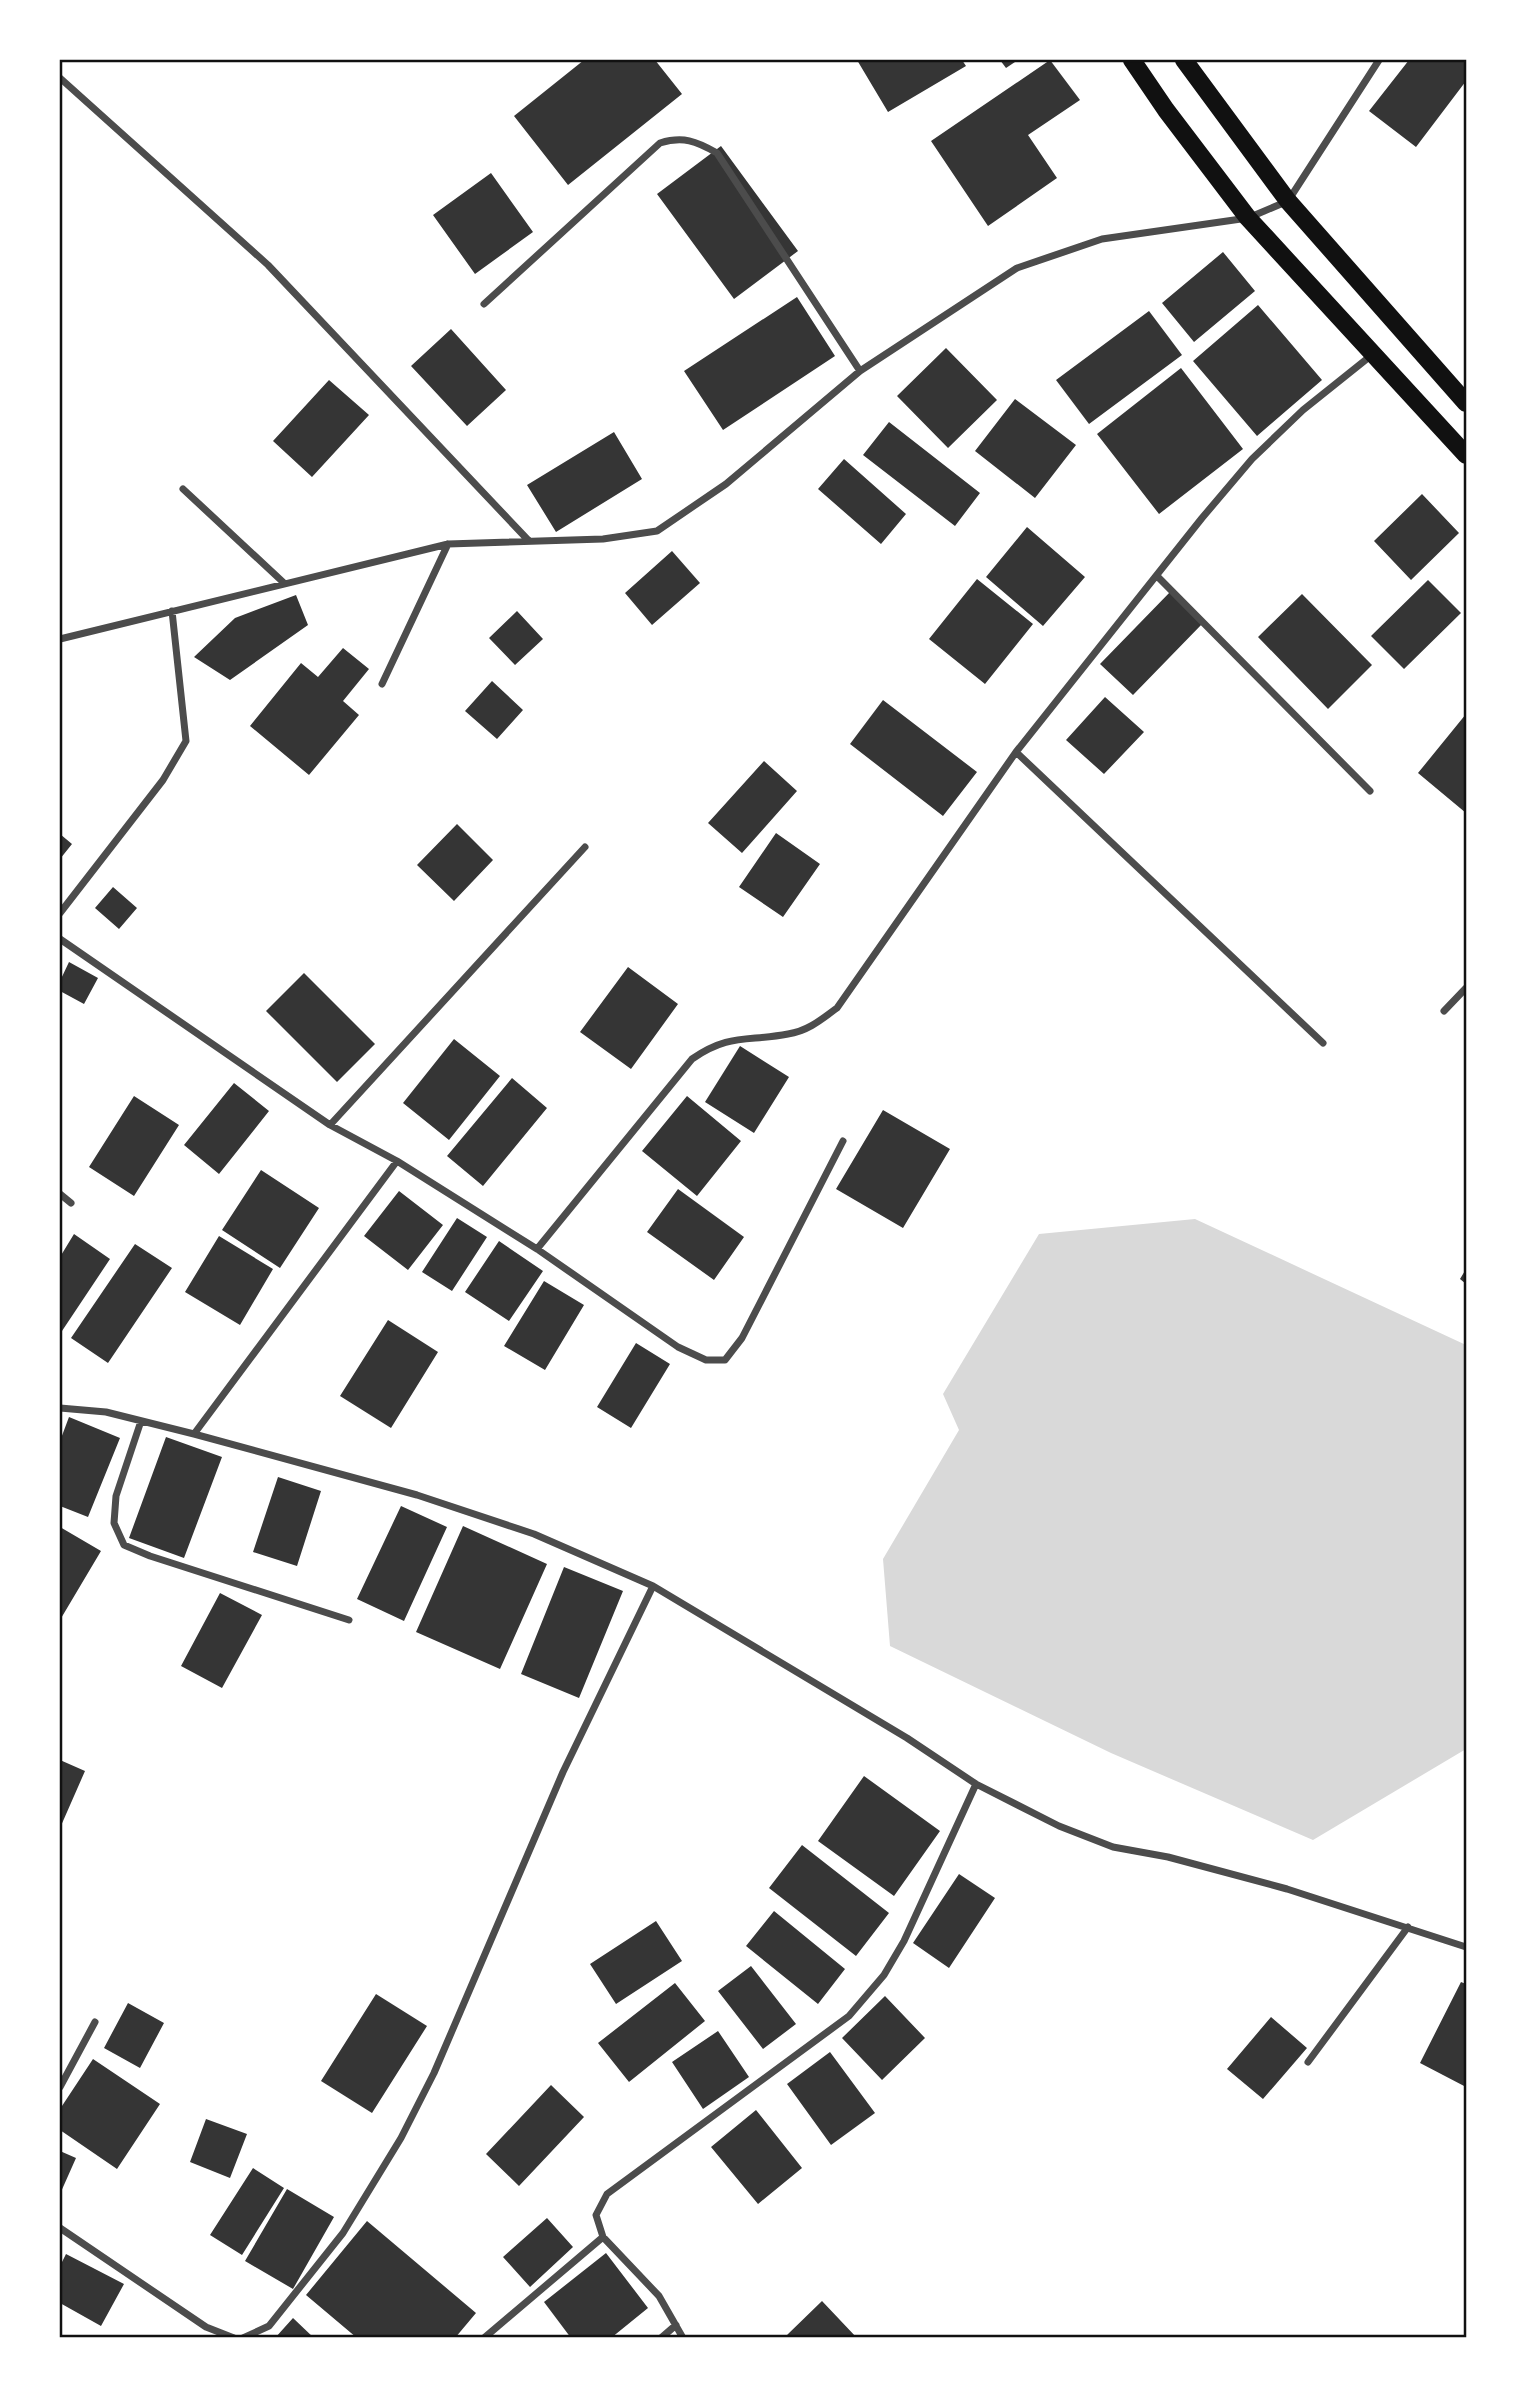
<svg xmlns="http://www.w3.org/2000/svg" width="1526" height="2397" font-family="'Space Grotesk',sans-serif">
<rect width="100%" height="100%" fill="#fff"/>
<path fill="#d9d9d9" d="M1195,1219L1466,1345V1749L1313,1840L1111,1753L890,1646L883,1559L959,1430L943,1394L1039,1234Z"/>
<path fill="#353535" d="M584,60H655L682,94L568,185L514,116Z
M857,60H962L966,66L888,112Z
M1000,60H1018L1006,68Z
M1050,60L1080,100L1028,135L1057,178L988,226L931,141Z
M1409,60H1466V81L1416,147L1369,111Z
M721,146L798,251L734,299L657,194Z
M491,173L533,232L475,274L433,215Z
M1223,252L1255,291L1194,342L1162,303Z
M797,297L835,356L723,430L684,371Z
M1258,305L1322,380L1257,436L1193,361Z
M1149,311L1182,355L1089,424L1056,380Z
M451,329L506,390L467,426L411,366Z
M946,348L997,400L948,448L897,396Z
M1181,368L1243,449L1159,514L1097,434Z
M329,380L369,415L312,477L273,441Z
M1015,399L1076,445L1035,498L975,451Z
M889,422L980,493L955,526L863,455Z
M614,432L642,479L556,532L527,485Z
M844,459L906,514L881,544L818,489Z
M1422,494L1459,533L1411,580L1374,541Z
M1027,527L1085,577L1043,626L986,577Z
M672,551L700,583L652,625L625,593Z
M977,579L1033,624L985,684L929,639Z
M1428,580L1461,613L1404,669L1371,636Z
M1171,591L1203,623L1133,695L1100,664Z
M1302,594L1372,665L1328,709L1258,637Z
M296,595L308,625L230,680L194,657L235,618Z
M517,611L543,639L515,665L489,638Z
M343,648L369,669L343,701L359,715L309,775L250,726L301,663L318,677Z
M492,681L523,710L497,739L465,711Z
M1105,697L1144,732L1104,774L1066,740Z
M883,700L977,772L943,816L850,744Z
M1466,714V813L1418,773Z
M764,761L797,791L742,853L708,823Z
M457,824L493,860L454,901L417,865Z
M776,833L820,864L783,917L739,887Z
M60,834L72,844L60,859Z
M113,887L137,908L119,929L95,908Z
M69,962L98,978L84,1004L60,991V981Z
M628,967L678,1004L631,1069L580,1032Z
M304,973L375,1044L337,1082L266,1011Z
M454,1039L500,1076L449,1140L403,1103Z
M740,1046L789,1077L754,1133L705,1102Z
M512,1078L547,1108L483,1186L447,1156Z
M234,1083L269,1111L219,1174L184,1145Z
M134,1096L179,1125L134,1196L89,1167Z
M687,1096L741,1141L697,1196L642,1151Z
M883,1110L950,1149L903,1228L836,1189Z
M261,1170L319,1208L280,1268L222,1230Z
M678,1189L744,1237L714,1280L647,1232Z
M399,1191L443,1225L408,1270L364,1236Z
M457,1218L487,1237L452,1291L422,1272Z
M74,1234L110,1259L60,1334V1257Z
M219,1236L273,1269L240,1325L185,1292Z
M499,1241L543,1271L509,1321L465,1292Z
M135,1244L172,1268L108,1363L71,1338Z
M1466,1269V1284L1460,1279Z
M544,1281L584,1305L545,1370L504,1346Z
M388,1320L438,1352L391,1428L340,1396Z
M636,1343L670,1364L631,1428L597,1407Z
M69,1417L120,1438L88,1517L60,1506V1441Z
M166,1437L222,1457L184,1558L129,1538Z
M278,1477L321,1491L297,1566L253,1552Z
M401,1506L447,1527L404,1621L357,1599Z
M463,1526L547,1564L500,1669L416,1632Z
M60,1527L101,1551L60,1620Z
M564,1567L623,1591L579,1698L521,1674Z
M220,1593L262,1615L222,1688L181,1666Z
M60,1760L85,1771L60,1828Z
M864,1776L940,1831L894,1896L818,1841Z
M802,1845L889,1913L856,1956L769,1888Z
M959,1874L995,1898L949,1968L913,1943Z
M774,1911L845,1969L818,2004L746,1946Z
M656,1921L682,1961L616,2004L590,1964Z
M751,1966L796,2024L763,2049L718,1991Z
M1461,1982L1466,1984V2087L1420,2063Z
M675,1983L705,2021L629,2082L598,2043Z
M376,1994L427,2026L372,2113L321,2081Z
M885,1996L925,2038L882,2080L842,2038Z
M128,2003L164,2023L140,2068L104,2048Z
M1271,2017L1307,2048L1263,2099L1227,2069Z
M718,2031L749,2077L703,2109L672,2062Z
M830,2052L875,2113L831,2145L787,2084Z
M93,2059L160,2104L117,2169L60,2130V2109Z
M551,2085L584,2117L519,2186L486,2154Z
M756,2110L802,2168L758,2204L711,2147Z
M206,2119L247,2134L230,2178L190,2162Z
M60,2151L76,2158L60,2194Z
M253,2168L284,2188L242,2255L210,2235Z
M287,2189L334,2217L293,2289L245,2261Z
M547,2218L573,2247L530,2287L503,2257Z
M367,2221L476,2313L455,2338H357L306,2295Z
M606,2253L648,2308L611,2338H571L544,2302Z
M66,2254L124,2284L101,2326L60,2303V2266Z
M822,2301L857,2338H789L787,2335Z
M293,2318L314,2338H275Z"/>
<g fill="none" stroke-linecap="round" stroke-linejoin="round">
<path stroke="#4c4c4c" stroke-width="7" d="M60,78L268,265L529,541
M484,304L660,143C683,136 696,141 717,153L860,371
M183,489L284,583
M1158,577L1370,791
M60,639L448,544L603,539L657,531L726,484L860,371L1017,268L1102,239L1248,218L1288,201L1379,60
M382,684L448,544
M1016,752L1323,1043
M60,913L163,780L186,741L172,611
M60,939L330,1125L397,1161L537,1249L678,1347L706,1360H725L742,1338L843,1141
M1444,1011L1466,988
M330,1125L585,847
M60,1194L71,1203
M537,1249L692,1059C730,1033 747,1042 788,1034C808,1031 822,1019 837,1008L1016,752L1202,518L1252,459L1303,410L1373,354
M60,1408L106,1412L194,1434L417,1495L534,1534L653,1586L907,1738L976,1784L1059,1826L1113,1847L1168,1857L1287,1889L1466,1947
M141,1421L116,1496L114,1523L124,1545L150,1556L349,1620
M194,1434L397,1161
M1308,2062L1408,1927
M60,2087L95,2022
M60,2228L206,2327L234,2338
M243,2338L269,2326L343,2233L401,2138L434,2073L563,1772L653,1586
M484,2338L603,2237
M661,2338L676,2325
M683,2338L659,2296L603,2237L596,2215L607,2194L849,2016L884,1975L904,1941L976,1784"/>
<path stroke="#111" stroke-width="18" d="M1132,60L1166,110L1248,218L1466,455
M1184,60L1288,201L1466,403"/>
</g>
<rect width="1526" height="2397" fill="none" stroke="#ffffff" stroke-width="122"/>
<rect x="61" y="61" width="1404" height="2275" fill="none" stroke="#111" stroke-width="2.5"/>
</svg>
